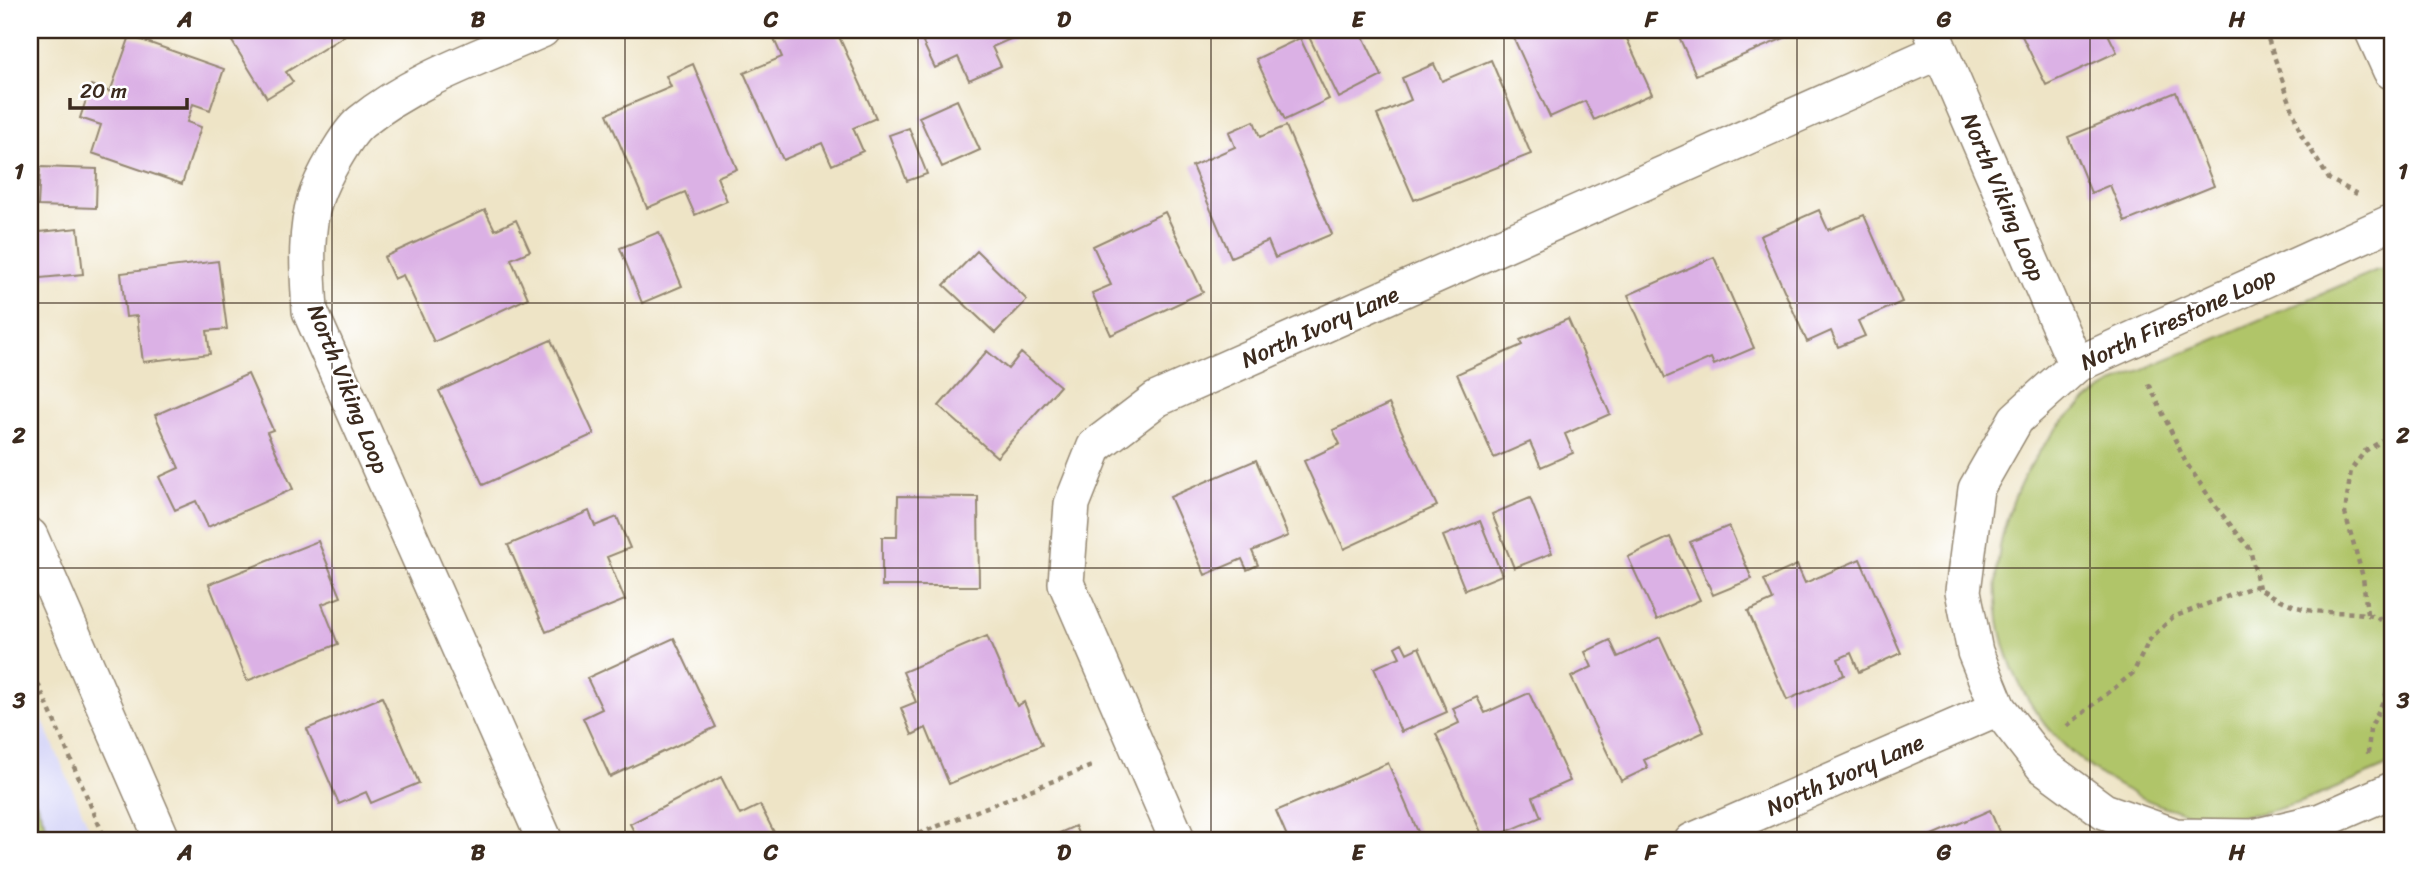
<svg xmlns="http://www.w3.org/2000/svg" width="2422" height="871" font-family="Sriracha,sans-serif">
<rect width="100%" height="100%" fill="#fff"/>
<filter id="ink" filterUnits="userSpaceOnUse"><feTurbulence type="fractalNoise" baseFrequency=".0143" numOctaves="2"/><feDisplacementMap in="SourceGraphic" scale="14" xChannelSelector="R" yChannelSelector="G"/><feConvolveMatrix kernelMatrix="1 2 1 2 8 2 1 2 1" color-interpolation-filters="sRGB"/></filter>
<filter id="wash" filterUnits="userSpaceOnUse"><feTurbulence type="fractalNoise" baseFrequency=".00686" numOctaves="4" result="noise"/><feDisplacementMap in="SourceGraphic" scale="28" xChannelSelector="R" yChannelSelector="G"/><feGaussianBlur stdDeviation="1.57" result="paint"/><feColorMatrix in="noise" values="0 0 0 0 0 0 0 0 0 0 0 0 0 0 0 0 0 1.4 0 .05"/><feComposite in="paint" operator="in"/></filter>
<g filter="url(#wash)">
<rect width="100%" height="100%" fill="#eee4c6"/>
<path fill="#d7d7f8" d="M30,691L95,841H30Z"/>
<path fill="#b0c569" stroke="#767844" stroke-width="2" d="M2392,269V764C2339,786 2284,816 2225,817C2182,818 2139,799 2104,777C1976,693 1962,532 2064,421C2101,381 2155,365 2204,344C2261,319 2319,295 2377,270Z
M30,789L53,841H30Z"/>
<g id="blocks">
<path fill="#dbb1e5" d="M225,30H340L344,36L286,72L293,82L267,98Z
M796,30H836L876,118L853,128L863,151L832,165L822,143L783,160L744,73L782,57L774,39Z
M917,30H1031L992,47L1001,66L969,80L958,57L935,68Z
M1324,30H1360L1382,76L1339,98L1309,37Z
M1510,30H1623L1652,94L1594,120L1585,101L1550,117Z
M1676,30H1803L1696,75Z
M2019,30H2106L2117,52L2046,85Z
M130,36L224,69L210,110L193,104L187,122L201,127L182,184L92,153L101,125L80,118L91,85L110,92Z
M1300,38L1329,99L1285,120L1256,59Z
M1491,60L1531,154L1414,200L1377,115L1411,100L1402,78L1434,64L1442,81Z
M693,64L737,169L717,177L727,201L695,215L685,192L647,208L607,114L671,87L666,76Z
M2176,92L2214,186L2125,222L2110,185L2091,193L2068,137Z
M957,100L980,150L942,167L919,117Z
M1254,121L1260,137L1286,126L1332,234L1275,258L1268,241L1231,257L1192,166L1235,147L1229,132Z
M909,128L927,174L907,181L889,135Z
M40,167L97,169L96,208L38,206Z
M485,210L495,230L516,220L530,251L511,259L528,298L434,342L403,275L394,279L384,257Z
M1819,210L1828,230L1864,215L1902,302L1858,321L1865,336L1838,347L1831,331L1807,342L1760,236Z
M1165,212L1203,292L1111,335L1092,293L1111,285L1093,246Z
M78,228L83,274L30,279V233Z
M659,232L682,286L642,303L620,248Z
M977,251L1027,300L995,333L944,285Z
M1714,257L1754,348L1714,365L1711,358L1665,378L1628,295Z
M218,261L227,329L207,331L210,354L143,362L137,316L126,317L121,273Z
M1568,319L1610,414L1565,434L1573,453L1541,467L1530,442L1494,458L1457,374L1522,345L1520,340Z
M551,340L594,434L483,485L439,391Z
M987,351L1008,369L1021,353L1060,386L997,457L939,406Z
M248,374L273,430L267,432L293,489L208,527L196,501L175,510L159,477L179,468L155,415Z
M1389,404L1437,506L1344,549L1304,461L1340,444L1333,430Z
M1256,460L1288,536L1252,551L1258,565L1247,570L1242,559L1205,575L1170,497Z
M898,496L978,497L979,586H882V537H897Z
M1530,498L1552,553L1514,568L1492,514Z
M589,511L595,526L617,517L630,548L607,557L625,600L546,632L508,545Z
M1480,521L1502,575L1465,590L1443,536Z
M1729,526L1752,579L1713,595L1690,542Z
M1670,537L1700,600L1657,620L1628,557Z
M318,541L341,597L322,604L338,644L247,681L209,584Z
M1860,559L1901,653L1859,672L1851,653L1838,659L1844,675L1787,700L1748,611L1773,600L1764,580L1797,565L1805,583Z
M987,636L1017,706L1024,702L1042,745L949,784L926,728L912,735L901,708L916,702L903,672Z
M1660,637L1704,732L1644,760L1648,768L1621,781L1571,677L1592,667L1585,652L1610,640L1618,657Z
M674,638L716,727L610,777L583,718L602,709L587,678Z
M1402,643L1407,653L1419,647L1447,712L1401,732L1374,668L1400,657L1395,647Z
M1529,693L1570,781L1533,797L1541,817L1485,841L1436,734L1459,723L1453,708L1477,697L1485,713Z
M382,697L419,783L371,803L366,792L339,804L307,729Z
M1388,763L1422,841H1289L1276,811Z
M721,777L740,815L760,805L776,836L765,841H639L630,824Z
M1990,810L2003,841H1919Z
M1075,826L1081,841H1042Z"/>
</g>
</g>
<g filter="url(#ink)">
<use href="#blocks" fill-opacity="0" stroke="#948772" stroke-width="2"/>
<g fill="none" stroke-linecap="round" stroke-linejoin="round">
<defs>
<path id="minor" d="M542,30C481,57 414,79 361,122C346,134 321,180 315,199C304,235 308,275 310,311L545,841
M1931,30L2076,365
M2392,222L2076,365L2016,419L1976,489L1963,591L1975,652L1998,708L2043,766L2104,811L2175,836L2253,837L2321,821L2392,790
M30,536L163,841
M1178,841L1066,583L1072,504L1095,446L1157,399L1940,51
M1692,841L1998,708"/>
<path id="tertiary" d="M2374,30L2392,70"/>
</defs>
<use href="#minor" stroke="#948772" stroke-width="38"/>
<use href="#tertiary" stroke="#948772" stroke-width="41"/>
<path stroke="#948772" stroke-width="4.5" stroke-dasharray="5 5" stroke-linecap="butt" d="M2265,30L2301,134L2329,179L2359,195
M2149,384L2185,461L2216,507L2250,549L2259,588
M2367,614L2363,577L2345,513L2351,470L2365,451L2392,435
M30,665L106,841
M2067,726L2133,673L2150,639L2173,617L2255,586C2271,595 2287,604 2304,609C2333,617 2370,604 2392,629
M2368,754L2370,729L2392,682
M900,841L1094,765"/>
<use href="#minor" stroke="#fff" stroke-width="35"/>
<use href="#tertiary" stroke="#fff" stroke-width="38"/>
</g>
</g>
<path fill="none" stroke="#3b2a1e" stroke-width="2" stroke-opacity="0.55" d="M332,30V841M625,30V841M918,30V841M1211,30V841M1504,30V841M1797,30V841M2090,30V841M30,303H2392M30,568H2392"/>
<g text-anchor="middle" dominant-baseline="central" stroke-width="5" stroke-linejoin="round" paint-order="stroke">
<g font-size="23" fill="#3b2a1e" stroke="#fff">
<text transform="translate(2003 197) rotate(67)">North Viking Loop</text>
<text transform="translate(2178 319) rotate(-25)">North Firestone Loop</text>
<text transform="translate(1320 327) rotate(-24)">North Ivory Lane</text>
<text transform="translate(348 389) rotate(68)">North Viking Loop</text>
<text transform="translate(1845 775) rotate(-24)">North Ivory Lane</text>
</g>
</g>
<rect width="2422" height="871" fill="none" stroke="#fff" stroke-width="77"/>
<path d="M70 98v10h117v-10" fill="none" stroke="#3b2a1e" stroke-width="3.5"/>
<text x="80" y="98" font-size="21" fill="#3b2a1e" stroke="#ffffff" stroke-width="5" paint-order="stroke">20 m</text>
<rect x="38" y="38" width="2346" height="794" fill="none" stroke="#3b2a1e" stroke-width="2.5"/>
<g font-size="23" text-anchor="middle" font-weight="bold" fill="#3b2a1e">
<text x="185" y="27">A</text>
<text x="478" y="27">B</text>
<text x="771" y="27">C</text>
<text x="1064" y="27">D</text>
<text x="1358" y="27">E</text>
<text x="1651" y="27">F</text>
<text x="1944" y="27">G</text>
<text x="2237" y="27">H</text>
<text x="19" y="179">1</text>
<text x="2403" y="179">1</text>
<text x="19" y="443">2</text>
<text x="2403" y="443">2</text>
<text x="19" y="708">3</text>
<text x="2403" y="708">3</text>
<text x="185" y="860">A</text>
<text x="478" y="860">B</text>
<text x="771" y="860">C</text>
<text x="1064" y="860">D</text>
<text x="1358" y="860">E</text>
<text x="1651" y="860">F</text>
<text x="1944" y="860">G</text>
<text x="2237" y="860">H</text>
</g>
</svg>
